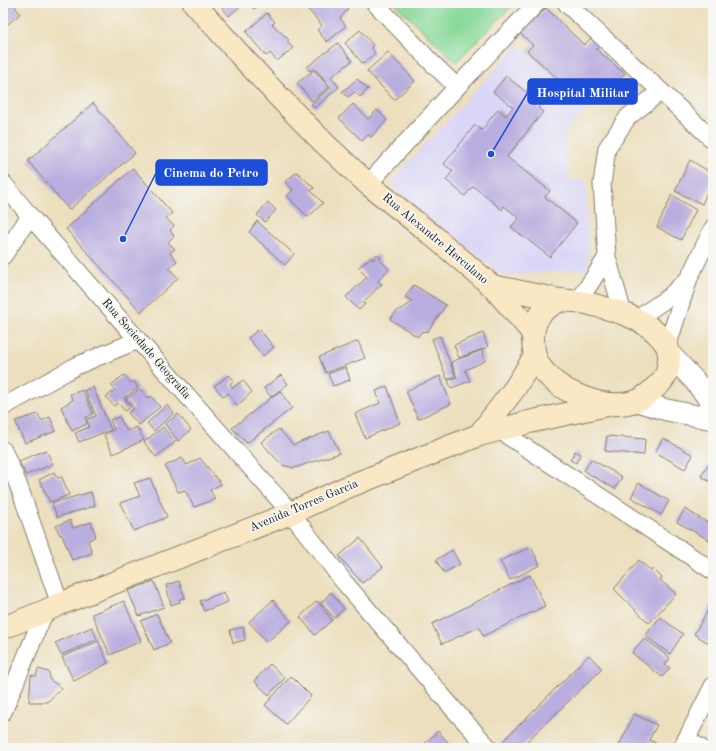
<svg xmlns="http://www.w3.org/2000/svg" width="716" height="751" font-family="'Old Standard TT',serif">
<rect width="100%" height="100%" fill="#f6f6f2"/>
<filter id="ink" filterUnits="userSpaceOnUse"><feTurbulence type="fractalNoise" baseFrequency=".025" numOctaves="2"/><feDisplacementMap in="SourceGraphic" scale="8" xChannelSelector="R" yChannelSelector="G"/><feConvolveMatrix kernelMatrix="1 2 1 2 8 2 1 2 1" color-interpolation-filters="sRGB"/></filter>
<filter id="wash" filterUnits="userSpaceOnUse"><feTurbulence type="fractalNoise" baseFrequency=".012" numOctaves="4" result="noise"/><feDisplacementMap in="SourceGraphic" scale="16" xChannelSelector="R" yChannelSelector="G"/><feGaussianBlur stdDeviation="0.9" result="paint"/><feColorMatrix in="noise" values="0 0 0 0 0 0 0 0 0 0 0 0 0 0 0 0 0 1.4 0 .05"/><feComposite in="paint" operator="in"/></filter>
<g filter="url(#wash)">
<rect width="100%" height="100%" fill="#ecdfbd"/>
<path fill="#dad6f7" d="M518,45L588,107L564,133L569,181L586,180L589,269L503,276L398,195L392,183L397,174Z"/>
<path fill="#88da9a" stroke="#527b5b" d="M394,3H515L456,62Z"/>
<g id="blocks">
<path fill="#baaddf" d="M3,3H13L20,14L3,28Z
M219,3H244L229,16Z
M249,3H262L254,9Z
M302,3H343L348,9L340,18L346,26L327,42L317,30L322,25Z
M546,8L584,45L591,38L599,46L596,49L625,74L599,98L581,80L570,90L527,51L533,45L520,33Z
M267,13L275,22L272,24L289,40L287,42L293,48L277,61L270,53L266,56L246,32Z
M360,30L373,45L371,47L375,53L363,64L345,43Z
M338,43L352,61L331,77L339,87L315,108L311,104L331,87L314,68L310,71L307,67Z
M388,52L415,81L394,100L367,71Z
M314,70L329,87L312,101L297,83Z
M506,76L526,92L530,86L546,98L538,108L543,112L507,157L550,191L545,197L577,223L550,257L511,227L519,218L504,206L502,210L473,186L465,196L446,180L453,171L444,164L475,125L482,130L498,109L506,116L513,107L493,92Z
M357,79L368,89L360,97L355,92L348,97L342,92Z
M93,103L135,153L69,210L28,161Z
M353,104L368,119L377,110L387,120L371,137L368,135L362,141L339,118Z
M690,160L713,174V179L702,204L675,191Z
M133,168L172,213L166,218L174,226L170,230L174,236L168,242L175,249L170,253L177,261L169,268L178,278L141,312L66,229Z
M297,172L314,188L311,191L323,203L308,217L287,196L293,190L285,182Z
M672,195L696,210L681,240L657,227Z
M268,202L276,210L265,222L257,215Z
M257,221L294,254L285,265L249,232Z
M377,254L381,258L379,259L389,269L378,281L382,284L363,302L365,304L359,310L346,297L367,277L358,268L371,257L373,260Z
M414,285L446,305L428,331L421,332L418,337L390,319L398,310L407,306L412,301L405,297Z
M259,329L274,347L263,356L248,338Z
M483,333L488,347L459,358L454,345Z
M440,336L455,376L447,379L432,339Z
M358,341L365,358L326,373L319,357Z
M482,350L485,361L465,370L470,381L451,388L448,380L457,377L451,362Z
M346,367L350,380L333,386L328,374Z
M124,375L131,383L134,381L138,388L124,398L131,407L125,411L118,403L114,406L106,397L115,390L111,385Z
M229,375L234,380L230,384L233,388L243,380L252,392L237,406L228,393L224,397L214,386Z
M281,375L288,384L271,397L264,388Z
M440,376L451,404L418,419L406,391Z
M387,386L400,423L365,438L355,414L380,403L376,391Z
M93,387L111,430L79,442L75,433L89,427L87,419L96,416L85,390Z
M140,389L147,398L151,396L160,407L139,425L128,413L134,408L126,399Z
M83,390L93,414L85,418L87,424L72,431L61,407L73,400L70,394Z
M280,391L292,408L247,443L232,428Z
M167,405L174,413L154,431L147,423Z
M38,414L41,421L50,417L56,431L25,443L15,421Z
M178,414L191,430L178,441L165,424Z
M119,417L127,431L137,427L144,440L113,454L104,435L114,429L110,420Z
M163,427L175,442L156,457L144,442Z
M279,429L293,445L329,431L340,453L294,468L282,465L261,442Z
M607,436L645,439L644,455L605,451Z
M663,438L693,455L685,469L655,452Z
M46,450L53,464L26,475L19,461Z
M575,451L581,454L576,463L570,460Z
M182,458L187,465L200,458L221,484L210,490L215,499L194,507L185,490L178,492L165,466Z
M591,459L622,477L615,489L584,471Z
M708,464L713,466V484L701,476Z
M54,472L58,478L62,477L69,495L50,502L39,480Z
M150,478L167,517L134,531L120,503L140,496L134,483Z
M639,483L669,501L661,515L631,497Z
M91,492L95,506L57,517L52,503Z
M685,509L713,526V533L709,540L677,522Z
M70,520L73,528L91,522L96,536L88,541L92,553L72,560L62,535H60L56,526Z
M360,538L383,567L362,583L339,556Z
M531,547L540,565L510,580L500,561Z
M452,550L460,564L444,573L436,560Z
M639,560L651,571L653,569L662,578L660,580L676,594L649,623L614,589Z
M530,575L545,606L483,636L479,627L442,644L432,624Z
M154,581L164,607L139,616L128,591Z
M179,581L185,598L179,599L180,602L171,605L166,585Z
M224,592L228,602L204,611L200,601Z
M331,592L344,609L334,618L321,603Z
M273,600L291,621L267,642L249,622Z
M124,601L141,641L110,655L92,614Z
M317,601L332,620L315,635L300,617Z
M713,602V646L694,634Z
M157,614L170,643L154,650L141,621Z
M660,617L683,634L670,654L645,636Z
M92,627L97,639L61,655L55,643Z
M243,627L245,640L233,643L230,630Z
M644,638L670,658L665,665L670,668L662,677L632,653Z
M98,641L108,663L74,681L62,657Z
M589,655L602,669L520,748H506L501,743Z
M270,664L285,678L269,695L254,681Z
M38,669L49,672L50,680L62,688L47,702H29L31,675L36,676Z
M291,676L311,696L286,724L265,705Z
M634,714L657,725L649,740L656,743L654,748H618Z
M438,731L453,748H420Z"/>
</g>
</g>
<g filter="url(#ink)">
<use href="#blocks" fill-opacity="0" stroke="#847e6c" stroke-width="1"/>
<g fill="none" stroke-linecap="round" stroke-linejoin="round">
<defs>
<path id="minor" d="M375,3L430,61L457,87
M566,3L713,140
M3,183L30,216L138,340L291,513L344,582L457,713L489,748
M368,184L457,87L537,3
M3,256L30,216
M578,302L607,257
M623,313L607,257L602,184L607,148L628,117L661,91
M637,319L669,297L688,279
M667,347L689,278L713,228
M3,407L76,366L138,340
M499,430L713,571
M3,450L18,484L60,604
M3,712L45,611
M686,739L701,748
M682,748L713,686"/>
<path id="tertiary" d="M668,352L694,380L713,404
M637,401L667,410L713,419"/>
<path id="secondary" d="M194,3L242,57L279,97L324,143L368,184L432,235L492,286L533,333
M492,286C515,291 537,295 560,300C570,301 580,301 590,304C615,310 645,318 662,339C663,341 666,344 667,346C670,352 669,361 668,367C666,380 658,385 649,393C645,396 641,400 636,401C605,412 555,392 538,363C534,355 533,346 533,337C534,316 544,307 563,300
M479,435L515,388L535,356
M3,628L45,611L60,604L291,513L345,488L479,435L529,422L612,404"/>
</defs>
<use href="#minor" stroke="#847e6c" stroke-width="19"/>
<use href="#tertiary" stroke="#847e6c" stroke-width="23"/>
<use href="#secondary" stroke="#847e6c" stroke-width="24"/>
<use href="#minor" stroke="#fff" stroke-width="17"/>
<use href="#tertiary" stroke="#fff" stroke-width="21"/>
<use href="#secondary" stroke="#fae7c3" stroke-width="22"/>
</g>
</g>
<g text-anchor="middle" dominant-baseline="central" stroke-width="4" stroke-linejoin="round" paint-order="stroke">
<g font-size="12" fill="#1c1c1c" stroke="#f6f6f2">
<text transform="translate(435 239) rotate(40)">Rua Alexandre Herculano</text>
<text transform="translate(146 349) rotate(49)">Rua Sociedade Geografia</text>
<text transform="translate(304 506) rotate(-23)">Avenida Torres Garcia</text>
</g>
</g>
<path fill="none" stroke="#1d4ed8" stroke-width="1.5" d="M491 154L528 92M123 239L156 173"/>
<g fill="#1d4ed8" stroke="#f6f6f2" stroke-width="1.5">
<circle cx="491" cy="154" r="4"/>
<circle cx="123" cy="239" r="4"/>
</g>
<g fill="#1d4ed8" stroke="#1d4ed8" stroke-width="1.5">
<rect x="528" y="79" width="109" height="25" rx="4"/>
<rect x="156" y="160" width="111" height="25" rx="4"/>
</g>
<g font-size="13" text-anchor="middle" font-weight="bold" fill="#fff">
<text x="583" y="97">Hospital Militar</text>
<text x="211" y="177">Cinema do Petro</text>
</g>
<rect width="716" height="751" fill="none" stroke="#f6f6f2" stroke-width="16"/>
</svg>
